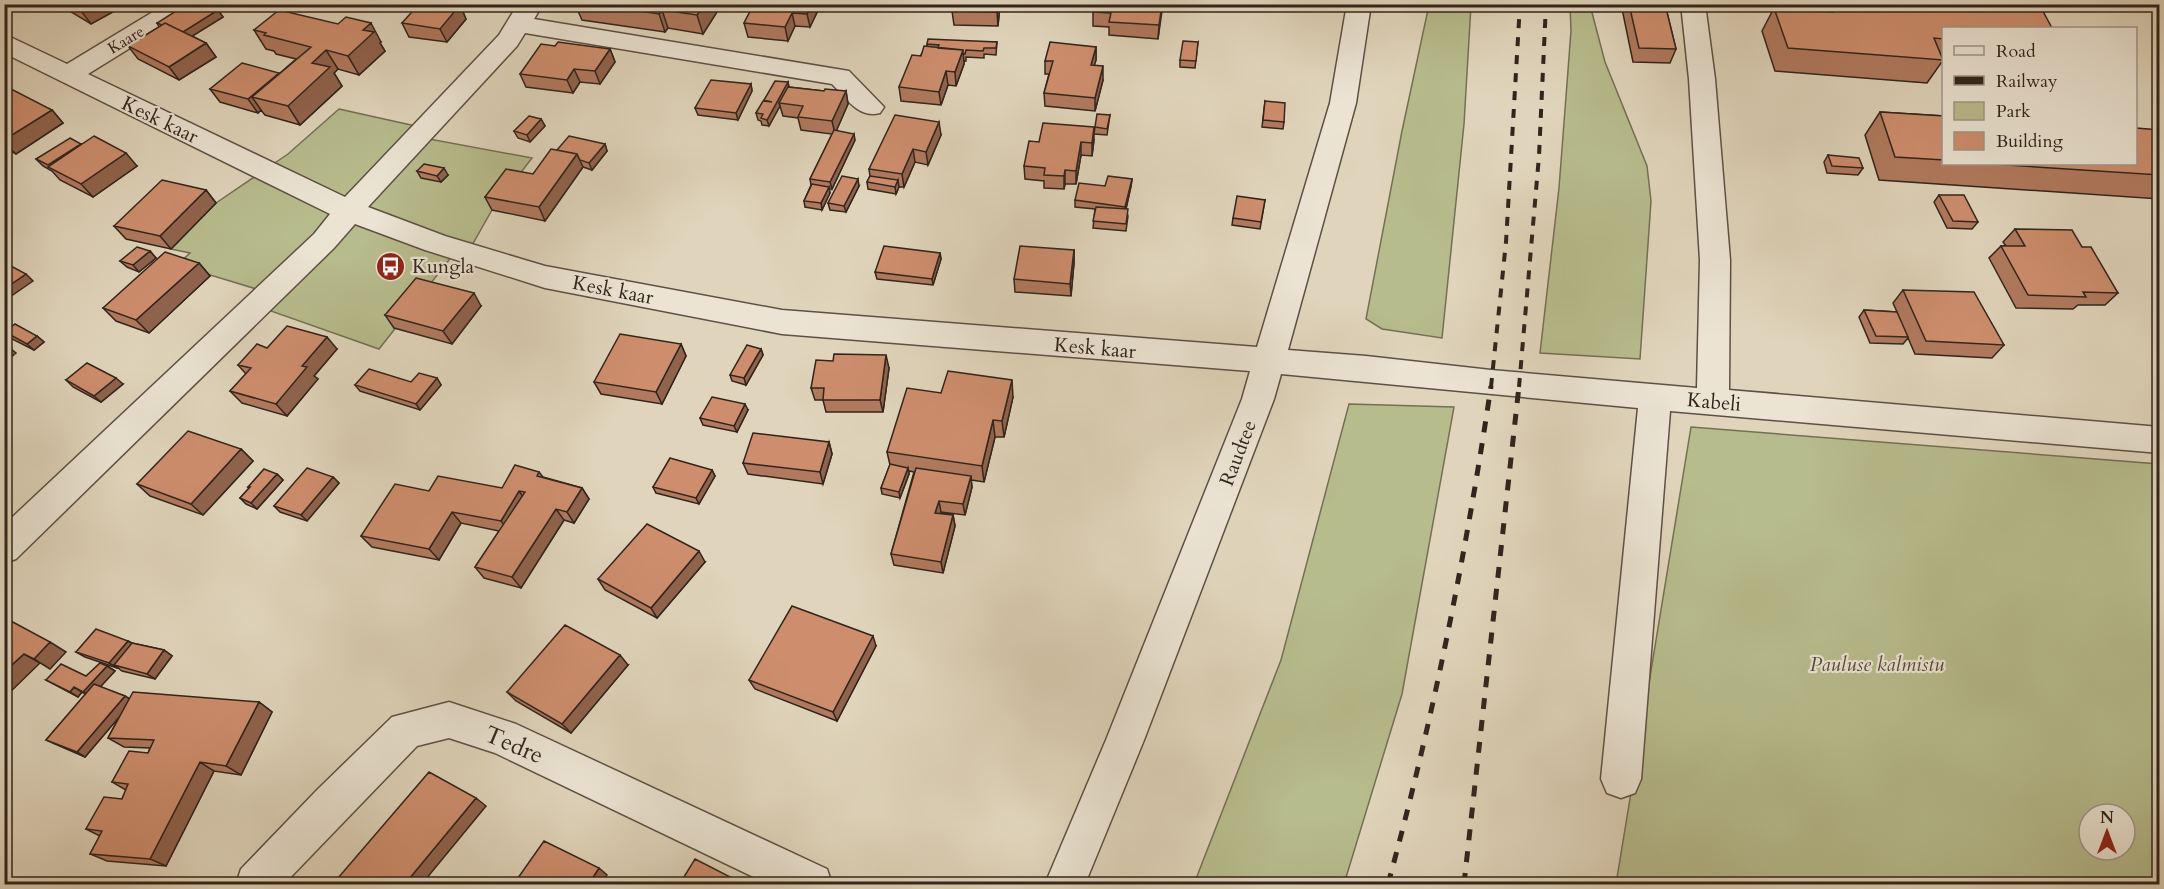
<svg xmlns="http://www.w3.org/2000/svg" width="2164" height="889" font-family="Cardo,serif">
<rect width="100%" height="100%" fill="#e0d5bc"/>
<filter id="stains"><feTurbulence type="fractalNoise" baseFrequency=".00333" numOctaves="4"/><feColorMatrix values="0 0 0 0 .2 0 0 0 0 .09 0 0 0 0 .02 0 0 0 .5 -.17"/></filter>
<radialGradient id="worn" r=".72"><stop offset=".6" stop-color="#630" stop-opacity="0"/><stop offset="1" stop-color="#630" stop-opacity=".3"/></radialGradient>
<path fill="#b7bc8d" stroke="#747055" stroke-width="1.5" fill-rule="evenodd" d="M1429,5H1471L1464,124L1442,338L1382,329L1366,319L1402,131Z
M1570,5H1590L1605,62L1647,166L1651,201L1640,359L1540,353L1559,188L1571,31Z
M339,109L420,127L413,136L532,158L492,210L467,254L456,251L379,349L251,304L263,291L177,265L190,253L171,249L216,203L288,154Z
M1349,404L1454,407L1402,694L1344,884H1194L1281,660Z
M1691,427L2159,464V884H1616ZM2089,814H2125V850H2089Z"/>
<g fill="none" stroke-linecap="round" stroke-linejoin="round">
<defs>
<path id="minor" d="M166,4H196L193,9L88,74L345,197L499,35L518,4H543L534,19L849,71L884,107L880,113C859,119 846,98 832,84L525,33L517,46L368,207L445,236L545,266L782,310L1257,347L1330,103L1347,4H1371L1356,103L1288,350L1366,356L1491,370L1697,388L1700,260L1689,79L1681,4H1705L1715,79L1730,260L1729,390L2160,427V453L1670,411L1641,779L1635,793L1621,798L1607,793L1601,779L1638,408L1281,374L1274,399L1144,740L1085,884H1045L1106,740L1242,399L1250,371L782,334L545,288L425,250L355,224L334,248L16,559L4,563V525L314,234L330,214L4,53V34L67,64Z
M449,702L516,724L827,869L832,884H768L495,753L449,738L417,746L284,884H236L241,869L317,790L392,717Z"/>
</defs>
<use href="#minor" stroke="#5e5045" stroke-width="3"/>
<use href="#minor" fill="#ebe4d3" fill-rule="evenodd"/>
<path stroke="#32241d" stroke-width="4" stroke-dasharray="9 9" stroke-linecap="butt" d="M1491,387L1506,242L1520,4
M1519,387L1539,156L1546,4"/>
<path stroke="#32241d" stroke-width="5" stroke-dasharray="11 11" stroke-linecap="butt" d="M1388,884C1433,720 1466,554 1491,386
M1464,884L1519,386"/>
</g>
<path fill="#b17a5f" stroke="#32241d" stroke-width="1.5" d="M58,4H118L120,8L91,24Z
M575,4H722L703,34L668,28L665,32L582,20Z
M754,4H821L810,27L795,26L788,41L748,37L744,23Z
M1000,4L998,26L954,25L952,11Z
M1095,4H1162L1158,39L1109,35V27L1093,26V12Z
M1621,4H1665L1676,49L1670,63L1633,62Z
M1808,4H2039L1944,28V63H1941L1927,83L1775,71L1762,31L1774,8L1810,10Z
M218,10L223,17L192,36L206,43L216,57L179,80L138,59L128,46L159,27L157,23Z
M463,12L466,19L447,42L409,37L402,23Z
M254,30L381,42L380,43L385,51L359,75L338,69L334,73L342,86L300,125L265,115L261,110L258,113L220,102L210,89L280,73L296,59L276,54L274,51L266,49Z
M997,42L996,55L984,54V58L966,57V61H964V64L956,86L948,85L941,105L901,101L899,87L927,46V44Z
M1198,42L1195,68L1180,67V60Z
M555,46L610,49L615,62L600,84L580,82L573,93L526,87L520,74Z
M1096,47V60L1094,65L1103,80L1095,111L1045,106L1044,93L1049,74H1045V61Z
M788,82L789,87L824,91H846L848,104L836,131L855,140L832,189H829L830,193L822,210L805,207L804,201L811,185L810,179L832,134L801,130L798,118L783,116L780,106L769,126L762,125L761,121L758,120L756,113L764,101V100Z
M751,84L752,91L738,120L698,115L695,108Z
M4,93L52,110L63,123L16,154L4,148Z
M1265,101L1284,122L1283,129L1262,127Z
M1880,112L1944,116V164H2136L2160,130V199L1879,180L1865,135Z
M1110,115L1107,135L1094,134L1095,127Z
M541,119L545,126L530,142L518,138L514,131Z
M941,135L928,165L915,162L904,187H899L896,194L868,189L867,182L870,176L869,169Z
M1094,140L1092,156L1081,155L1076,184H1065L1064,189L1044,188V181L1025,179L1024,166L1039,142Z
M82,144L137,166L93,197L60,180L52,171L43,166L36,159Z
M605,144L607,151L592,170L583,167L545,221L492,210L485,197L533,174L557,150Z
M1828,155L1863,168L1858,175L1827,173L1824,162Z
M417,171L448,175L441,182L421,178Z
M1132,179L1131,186L1126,209L1128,216L1126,231L1093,228L1095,209L1075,207V200L1105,186Z
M859,186L846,212L830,210L828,203Z
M206,190L216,203L171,249L126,239L114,226Z
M1939,195L1978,222L1972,229L1947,228L1934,202Z
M1265,200L1260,229L1232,225L1233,218Z
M2015,229L2082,247L2118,293L2105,305H2078L2073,309L2016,308L1989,258L2001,246H2006L2003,242Z
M1074,250V263L1071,296L1015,292L1014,279Z
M150,251L156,258L139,272L127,267L120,261Z
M940,253L941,259L933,285L877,279L875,272Z
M199,263L210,276L149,333L116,321L103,308Z
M1903,290L2004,345L1992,358L1915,354L1908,338L1903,344L1870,343L1859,317L1864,310L1897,312L1893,303Z
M481,306L452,344L394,328L385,315Z
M5,332L37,336L44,342L34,350L12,339Z
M681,344L686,356L662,404L601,394L594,382Z
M267,348L337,349L314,376L318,379L287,416L242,403L230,391L246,374L238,365Z
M761,349L763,355L746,385L732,381L730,375Z
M889,368L883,412H826L823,400H815L811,388Z
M437,378L441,385L420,410L360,391L355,385L411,382Z
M66,380L123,384L101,402L73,387Z
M941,393L1013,397L1004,437H995L984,482L971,480L972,487L965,515L941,512L940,513L953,515L955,526L943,573L894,565L891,554L914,472L909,471V474L900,498L882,494L881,488L890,465L887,452Z
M748,410L737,432L703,425L700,418Z
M829,442L832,454L823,484L748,474L743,463Z
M241,449L253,461L203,515L150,496L137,484Z
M712,470L715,476L699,504L656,493L653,487Z
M539,472L543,477L582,488L589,499L574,523L564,520L521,588L484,578L475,567L499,531L461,523L439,560L372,547L361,536L429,491L502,488Z
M277,474L283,480L257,509L246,504L240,498L249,488L248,487Z
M333,477L339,483L307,521L280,512L274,506Z
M705,562L657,618L605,590L598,579Z
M128,641L132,643L164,650L172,656L155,679L122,671L118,668H117L85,657L76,652Z
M876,646L837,721L755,689L749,680Z
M628,665L571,733L516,701L507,692Z
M107,666L115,671L100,687L125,696L129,699L259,702L272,712L241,775L214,771L166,866L107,861L90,854L100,836L86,829L122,799L126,790L112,782L148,753L150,748L124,747L108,738L119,717L85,757L55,744L46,740L86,694L82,692L78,697L46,680L86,676Z"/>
<path fill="#90634d" stroke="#32241d" stroke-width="1.5" d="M92,4H118L120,8L91,24L81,11Z
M452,4H470L463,12L466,19L447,42L440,29Z
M704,4H722L703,34L697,15Z
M812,4H821L810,27L807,14Z
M998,4H1000L998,26L997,12Z
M1162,4V11L1158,39L1159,25Z
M218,10L223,17L186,40L181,33Z
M662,10L668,28L665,32L659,14Z
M792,13L795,26L788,41L785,27Z
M371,23L381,42L380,43L385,51L359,75L348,56L363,30Z
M206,43L216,57L179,80L169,67Z
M1096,47V60L1091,78V65Z
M610,49L615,62L600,84L595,71Z
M326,50L338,69L334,73L342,86L300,125L288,106L312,63Z
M963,50L964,64L956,86L955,72Z
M1103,66V80L1095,111V98Z
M574,69L580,82L573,93L567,80Z
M946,71L948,85L941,105L939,92Z
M279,73L252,97L261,110L258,113L248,99Z
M788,82L789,89L779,103L780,106L769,126L767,120Z
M751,84L752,91L738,120L736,113Z
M846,91L848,104L835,134L832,121Z
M52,110L63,123L16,154L4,142V140Z
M541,119L545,126L530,142L527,135Z
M939,122L941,135L928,165L926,152Z
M1094,127V140L1092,156V143Z
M854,134L855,140L832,189L830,182Z
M1081,142V155L1076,184V171Z
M605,144L607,151L592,170L589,163Z
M913,149L915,162L904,187L902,174Z
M126,153L137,166L93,197L81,184Z
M577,154L583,167L545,221L539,207Z
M444,168L448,175L441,182L437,176Z
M1065,170V184L1064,189V176Z
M858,179L859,186L846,212L844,206Z
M1132,179L1131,186L1125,213V207Z
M898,180L899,187L896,194L895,187Z
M829,187L830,193L822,210L821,203Z
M206,190L216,203L171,249L160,236Z
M1074,250V263L1071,296L1070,284Z
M150,251L156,258L139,272L133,265Z
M940,253L941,259L933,285L932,279Z
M199,263L210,276L149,333L136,320Z
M26,274L33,281L4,301V289Z
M474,293L481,306L452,344L443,331Z
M37,336L44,342L34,350L27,344Z
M327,337L337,349L314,376L318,379L287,416L276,404L302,366Z
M4,343L16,353L4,363Z
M681,344L686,356L662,404L656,392Z
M761,349L763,355L746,385L744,378Z
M886,355L889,368L883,412L880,400Z
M116,378L123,384L101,402L94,396Z
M437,378L441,385L420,410L416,404Z
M1012,380L1013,397L1004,437L1002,421Z
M745,404L748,410L737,432L734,426Z
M993,420L995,437L984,482L982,466Z
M829,442L832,454L823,484L820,472Z
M241,449L253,461L203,515L191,504Z
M908,468L909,474L900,498L899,492Z
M712,470L715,476L699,504L696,498Z
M277,474L283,480L257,509L251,503Z
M971,476L972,487L965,515L963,504Z
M333,477L339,483L307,521L301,515Z
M582,488L589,499L574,523L567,512Z
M519,491L527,502L510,533L501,521Z
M939,501L941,512L937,524L935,513Z
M556,509L564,520L521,588L512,577Z
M452,512L461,523L439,560L429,549Z
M953,515L955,526L943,573L941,562Z
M699,551L705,562L657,618L651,608Z
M873,636L876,646L837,721L833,712Z
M128,641L136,646L114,665L118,668H117L109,663Z
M50,642L66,652L50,669L34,659Z
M164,650L172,656L155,679L147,674Z
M24,654L40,663L4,698V672Z
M620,655L628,665L571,733L562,724Z
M107,666L115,671L91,697L83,692Z
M74,687L82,692L78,697L70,692Z
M125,696L133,701L85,757L77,752Z
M259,702L272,712L241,775L226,766Z
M200,762L214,771L166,866L150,859Z
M476,798L486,806L421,885H404Z
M599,868L607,875L601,885H588Z"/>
<path fill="#ce8e6e" stroke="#32241d" stroke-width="1.5" d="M70,4H92L81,11Z
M187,4H206L218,10L183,32L165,23L162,25L157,23Z
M419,4H454L460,5L440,29L402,23Z
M596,4H704L697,15L662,10L659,14Z
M754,4H812L807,14L792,13L785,27L744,23Z
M953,4H998L997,12L952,11Z
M1095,4H1162L1159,25L1109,22L1111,13L1093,12Z
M1629,4H1665L1676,49L1639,48Z
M1830,4H2039L2052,28H1944V39L1934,38L1943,60L1788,48L1774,8L1833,12Z
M279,10L338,24L346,17L371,23L363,30L374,32L348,56L326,50L312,63L330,67L288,106L252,97L311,47L264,35L266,33L254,30Z
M165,23L206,43L169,67L128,46Z
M928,39L997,42L996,48H984L983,51L966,50L965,54H963V50L938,48L939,45L927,44Z
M1183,41L1198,42L1196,61L1180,60Z
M558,42L610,49L595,71L574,69L567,80L520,74L541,44L555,46Z
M1050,42L1096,47L1091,65L1103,66L1095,98L1044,93L1053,61H1045Z
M924,46L963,50L955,72L946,71L939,92L899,87L912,55L921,56Z
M242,63L279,73L248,99L210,89Z
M711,80L751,84L736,113L695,108Z
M775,81L788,82L767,120L761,118L763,114L756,113L763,101L772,102L764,100Z
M788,87L824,91L825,89L846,91L832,121L798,117L803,106L779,103Z
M11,89L52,110L4,140V93Z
M1265,101L1285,103L1284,122L1263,120Z
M1880,112L1944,116V160L1895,157Z
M1097,114L1110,115L1107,129L1095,127Z
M895,115L939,122L926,152L913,149L902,174L869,169Z
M529,116L541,119L527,135L514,131Z
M1043,123L1094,127L1092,143L1081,142L1076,171L1065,170L1064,176L1044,175L1045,168L1024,166L1029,141L1039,142Z
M2136,128L2160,130V175L1991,164H2136Z
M834,130L854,134L830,182L810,179Z
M94,136L126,153L81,184L48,167Z
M569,136L605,144L589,163L580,160L577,154L557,150Z
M70,138L81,144L48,165L36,159Z
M551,149L577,154L539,207L485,197L506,169L533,174Z
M1828,155L1859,158L1863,168L1832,166Z
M424,164L444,168L437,176L417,171Z
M842,176L858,179L844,206L828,203Z
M870,176L898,180L895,187L867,182Z
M1108,176L1132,179L1125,207L1075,200L1079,183L1105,186Z
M162,180L206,190L160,236L114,226Z
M812,184L829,187L821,203L804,201Z
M1939,195H1964L1978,222L1953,221Z
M1237,196L1265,200L1261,222L1233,218Z
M1096,207L1128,209L1126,224L1093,221Z
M2015,229L2072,230L2082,247H2091L2118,293L2083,292L2086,297L2028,295L2001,246H2025Z
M884,246L940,253L932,279L875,272Z
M1020,246L1074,250L1070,284L1014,279Z
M137,247L150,251L133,265L120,261Z
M165,252L199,263L136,320L103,308Z
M9,265L26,274L4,289V269Z
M416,278L474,293L443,331L385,315Z
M1903,290L1974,292L2004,345L1926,341Z
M1864,310L1897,312L1908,337L1876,336Z
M15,324L37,336L27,344L5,332Z
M287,326L327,337L302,366L307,367L276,404L230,391L251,368L238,365L257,344L267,348Z
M620,334L681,344L656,392L594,382Z
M747,345L761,349L744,378L730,375Z
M834,354L886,355L880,400H823L824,388H811L816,360L833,361Z
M87,363L116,378L94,396L66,380Z
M369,369L411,382L419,373L437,378L416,404L355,385Z
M948,371L1012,380L1002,421L993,420L982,466L887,452L907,388L941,393Z
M712,397L745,404L734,426L700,418Z
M188,431L241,449L191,504L137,484Z
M753,433L829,442L820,472L743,463Z
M670,458L712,470L696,498L653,487Z
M890,464L908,468L899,492L881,488Z
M515,465L539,472L537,476L582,488L567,512L556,509L512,577L475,567L525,492L519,491L501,521L452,512L429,549L361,536L395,484L429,491L438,476L502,488Z
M307,468L333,477L301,515L274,506Z
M916,468L971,476L963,504L939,501L935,513L953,515L941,562L891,554Z
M264,469L277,474L251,503L240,498L250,487H248Z
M647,524L699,551L651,608L598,579Z
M792,606L873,636L833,712L749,680Z
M9,620L50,642L34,659L24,654L4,672V625Z
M565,625L620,655L562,724L507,692Z
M96,629L128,641L109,663L76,652Z
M132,643L164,650L147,674L114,665Z
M100,663L107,666L83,692L74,687L70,692L46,680L61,664L86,676Z
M94,684L125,696L77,752L46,740Z
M133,692L259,702L226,766L200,762L150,859L90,854L102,831L86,829L104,797L122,799L128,784L112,782L129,751L148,753L154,740L108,738Z
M429,772L476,798L404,885H332Z
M544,841L599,868L588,885H513Z
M695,859L742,883L741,885H679Z"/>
<defs>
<symbol id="bus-disc" viewBox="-11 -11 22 22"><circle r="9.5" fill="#8f2418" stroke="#ebe4d3"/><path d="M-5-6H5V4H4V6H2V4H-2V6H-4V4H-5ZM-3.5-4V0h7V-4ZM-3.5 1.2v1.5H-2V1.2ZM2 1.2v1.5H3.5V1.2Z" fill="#fff"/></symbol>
</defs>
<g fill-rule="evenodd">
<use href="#bus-disc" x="374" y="250" width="33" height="33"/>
</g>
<g text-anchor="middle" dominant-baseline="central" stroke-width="4.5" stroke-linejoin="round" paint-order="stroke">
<g font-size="16" fill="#32241d" stroke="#ebe4d3">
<text transform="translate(126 40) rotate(-31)">Kaare</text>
</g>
<g font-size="20" fill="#32241d" stroke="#ebe4d3">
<text transform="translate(160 120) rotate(26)">Kesk kaar</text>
<text transform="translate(613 290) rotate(11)">Kesk kaar</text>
<text transform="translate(1095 348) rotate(5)">Kesk kaar</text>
<text transform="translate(1714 402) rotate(5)">Kabeli</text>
<text transform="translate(1238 453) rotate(-69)">Raudtee</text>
</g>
<g font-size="20" fill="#32241d" stroke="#ebe4d3" text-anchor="start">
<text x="412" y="266">Kungla</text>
</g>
<g font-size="20" font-style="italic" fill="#534a39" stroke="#ebe4d3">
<text x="1877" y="664">Pauluse kalmistu</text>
</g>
<g font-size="24" fill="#32241d" stroke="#ebe4d3">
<text transform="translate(514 745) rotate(23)">Tedre</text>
</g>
</g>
<rect width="2164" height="889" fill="none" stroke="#e0d5bc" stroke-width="24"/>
<rect x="6" y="6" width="2152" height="877" fill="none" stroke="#32241d" stroke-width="3"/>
<rect x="12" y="12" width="2140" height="865" fill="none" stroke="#32241d" stroke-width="1.5"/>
<rect x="1942" y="27" width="195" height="138" fill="#ebe4d3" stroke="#a1978a" stroke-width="1.5"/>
<rect x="1954" y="46" width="30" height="9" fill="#ebe4d3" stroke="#a1978a" stroke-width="1.5"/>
<text x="1996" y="57" font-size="18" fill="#32241d">Road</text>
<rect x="1954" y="76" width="30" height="9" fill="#32241d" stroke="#a1978a" stroke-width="1.5"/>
<text x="1996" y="87" font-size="18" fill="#32241d">Railway</text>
<rect x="1954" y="102" width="30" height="18" fill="#b7bc8d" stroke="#a1978a" stroke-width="1.5"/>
<text x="1996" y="117" font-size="18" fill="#32241d">Park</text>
<rect x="1954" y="132" width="30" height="18" fill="#ce8e6e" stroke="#a1978a" stroke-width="1.5"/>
<text x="1996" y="147" font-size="18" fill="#32241d">Building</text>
<g transform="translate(2107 832)"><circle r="28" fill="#ebe4d3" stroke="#a1978a" stroke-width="1.5"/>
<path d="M0-4.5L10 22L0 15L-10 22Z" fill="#8f2418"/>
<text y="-9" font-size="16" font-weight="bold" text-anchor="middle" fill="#32241d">N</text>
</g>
<rect width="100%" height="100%" filter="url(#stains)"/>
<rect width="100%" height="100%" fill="url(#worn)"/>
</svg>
